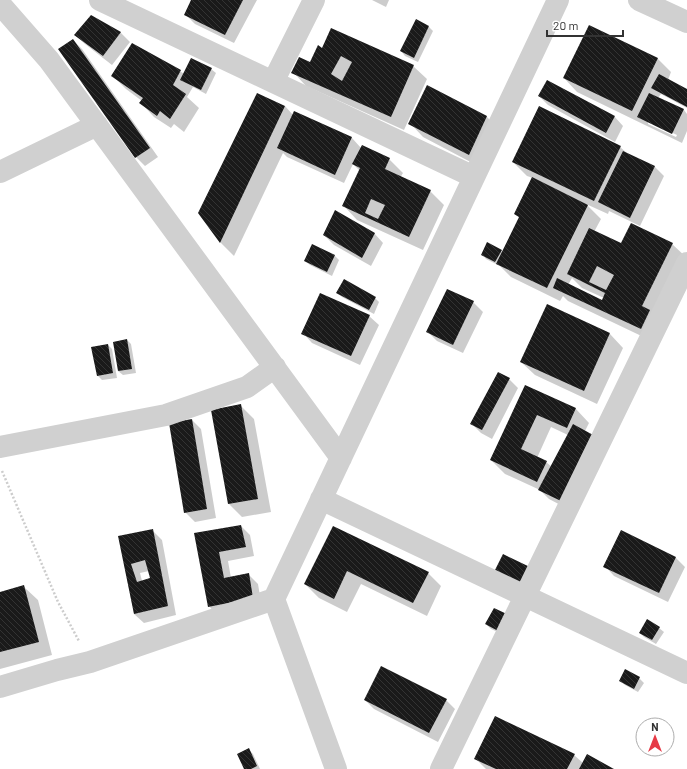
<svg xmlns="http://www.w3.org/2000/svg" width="687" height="769" font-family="Barlow,sans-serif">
<defs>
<pattern id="building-back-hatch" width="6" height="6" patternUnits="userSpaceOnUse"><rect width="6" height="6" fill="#1a1a1a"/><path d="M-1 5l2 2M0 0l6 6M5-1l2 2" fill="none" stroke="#333"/></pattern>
</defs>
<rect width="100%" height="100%" fill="#fff"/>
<path fill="#0003" fill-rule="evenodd" d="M193,0H257L234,43L195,24L186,15Z
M372,0H389L386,7Z
M91,16L121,33L130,42L112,65L85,44L75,35Z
M416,20L429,27L433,31L418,62L405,56L401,51Z
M589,26L658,59L671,72L668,80L687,91V108L661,94L658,98L684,110L687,114V131L682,143L577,92L564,78ZM648,121L677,135L676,137L648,124Z
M73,40L82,49L158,157L145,166L136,157Z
M323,49L413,66L427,79L404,130L306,86L293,72L311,63Z
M211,69L216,73L206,94L193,87L187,97L199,108L184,132L174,124L171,128L154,117L141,103L142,101L126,89L112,75L180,71L184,74Z
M539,96L614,116L623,126L615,142L548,105Z
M285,106L293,115L295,112L352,138L361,148L389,159L403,173L400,178L430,191L444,205L423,250L357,220L344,206L360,171L353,164L344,183L287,157L283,153L234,256L221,243L199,212Z
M486,116L500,130L482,168L423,137L410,123Z
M620,147L628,154L655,167L664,176L640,226L609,211L608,214L586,204L601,219L594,232L622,245L672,244L686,257L654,342L568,301L563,296L560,301L511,277L500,266L486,259L482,254L501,251L503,253L520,218L515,214L533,178L527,176L513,162ZM572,278L582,288L604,298L602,301L568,285Z
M374,233L383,243L371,266L334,245L324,235Z
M313,245L335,256L339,260L332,276L310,265L305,261Z
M448,290L473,302L483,312L463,353L437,341L428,332Z
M337,293L375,298L379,302L374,314L342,297Z
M548,306L610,334L623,348L597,404L535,375L521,362Z
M369,316L379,325L360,365L312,343L303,333Z
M127,340L131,344L136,373L123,375L118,371Z
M108,345L112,349L117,378L102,380L98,376Z
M509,379L518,388L492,439L481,433L472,424Z
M526,386L576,409L589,423L585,431L570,510L549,499L540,490L505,474L491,460ZM551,427L568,435L552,467L546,462L537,458Z
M240,405L254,419L271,512L242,517L229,504Z
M192,420L201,429L216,518L195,522L185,512Z
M241,526L250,535L254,556L228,561L231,578L248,574L258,584L262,608L218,616L209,606L195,534Z
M334,527L428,573L441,586L427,616L361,584L347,612L319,598L305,584Z
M152,530L162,540L176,615L144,623L134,614L119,537ZM149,571L151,578L142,581L140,573Z
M676,558L685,567L668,602L614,576L605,566Z
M24,587L38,600L52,655L0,669V593Z
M510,617L507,636L491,629L486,624Z
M659,628L664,632L656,644L644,637L640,633Z
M639,678L644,683L638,692L625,685L620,681Z
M365,700H446L455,709L438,742L374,709Z
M249,750L253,754L260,769H245Z
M574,755L583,763L612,769H486L476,759Z"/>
<path fill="url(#building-back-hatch)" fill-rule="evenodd" d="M191,0H243L225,35L184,15Z
M91,15L121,32L103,56L74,35Z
M416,19L429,26L414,58L400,51Z
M589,25L658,58L632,111L563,78Z
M331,28L414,65L391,117L291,73L299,57L310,62L318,45L322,48ZM341,56L352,62L342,81L331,74Z
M73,39L150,148L135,158L58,49Z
M132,43L181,70L173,85L186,94L170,119L160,111L157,116L139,103L143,98L111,76Z
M191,58L212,68L201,90L180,80Z
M659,74L687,89V107L651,88Z
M547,80L615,116L606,133L538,96Z
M427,85L487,116L469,155L408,124Z
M257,93L285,106L220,243L198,213Z
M649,93L684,109L672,134L637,117Z
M539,106L621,146L594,201L512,162Z
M294,111L352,137L335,175L277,148Z
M362,145L390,158L385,169L431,190L409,237L342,206L360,168L352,164ZM371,199L385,205L378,219L365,213Z
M623,151L655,166L630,218L598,202Z
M532,177L588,205L547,288L496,264L519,217L514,214Z
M335,210L375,233L362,258L323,235Z
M631,223L673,243L642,306L650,310L641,329L553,288L557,278L602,300L605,293L567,274L589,228L621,243ZM597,266L614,275L606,290L589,282Z
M487,242L502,250L495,262L481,255Z
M312,244L335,255L327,272L304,261Z
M344,279L376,297L369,310L336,293Z
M447,289L474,301L453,345L426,332Z
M320,293L370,315L351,356L301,334Z
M547,304L610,333L584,391L520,362Z
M127,339L132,369L118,371L113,342Z
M108,344L113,373L97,376L91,347Z
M498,372L510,378L482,430L470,424Z
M525,385L576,408L567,428L537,415L521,449L547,461L537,482L490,460Z
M241,404L258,499L228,504L211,410Z
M192,419L207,509L184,513L169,423Z
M573,424L595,436L561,501L538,490Z
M241,525L246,547L219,552L224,578L249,573L253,598L208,607L194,533Z
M333,526L429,572L413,603L347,571L334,599L304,584Z
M153,529L168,606L134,614L118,536ZM145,560L150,578L137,582L131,564Z
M621,530L676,557L659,593L603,567Z
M503,554L532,568L523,586L494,572Z
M24,585L39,642L0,652V592Z
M494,608L511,616L502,633L485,624Z
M647,619L660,627L652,640L639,633Z
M381,666L447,699L429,733L364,700Z
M625,669L640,677L634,689L619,681Z
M495,716L575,754L567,769H496L474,759Z
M249,748L257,766L251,769H244L237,754Z
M587,754L614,769H579Z"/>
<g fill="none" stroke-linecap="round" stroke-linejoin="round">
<path stroke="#cdcdcd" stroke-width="2.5" stroke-dasharray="2 2" stroke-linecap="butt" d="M2,471L58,602L79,641"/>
<path stroke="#d0d0d0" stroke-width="22" d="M100,0L474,177
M639,0L687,22
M0,4L49,60L341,458
M273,82L314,0
M0,172L97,125
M0,447L166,415L247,387L275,367
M321,499L687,673
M0,687L57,670L90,662L274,599
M336,769L274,599L558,0
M441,769L687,263"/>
</g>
<g transform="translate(655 737)"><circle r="19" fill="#ffffff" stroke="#adadad"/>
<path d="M0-3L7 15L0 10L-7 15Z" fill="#e63946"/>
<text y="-6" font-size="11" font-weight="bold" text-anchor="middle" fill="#333333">N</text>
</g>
<path d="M547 30v6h76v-6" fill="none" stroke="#333333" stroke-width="2"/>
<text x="553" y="30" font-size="12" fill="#333333" stroke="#ffffff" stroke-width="3" paint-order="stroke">20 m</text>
</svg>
